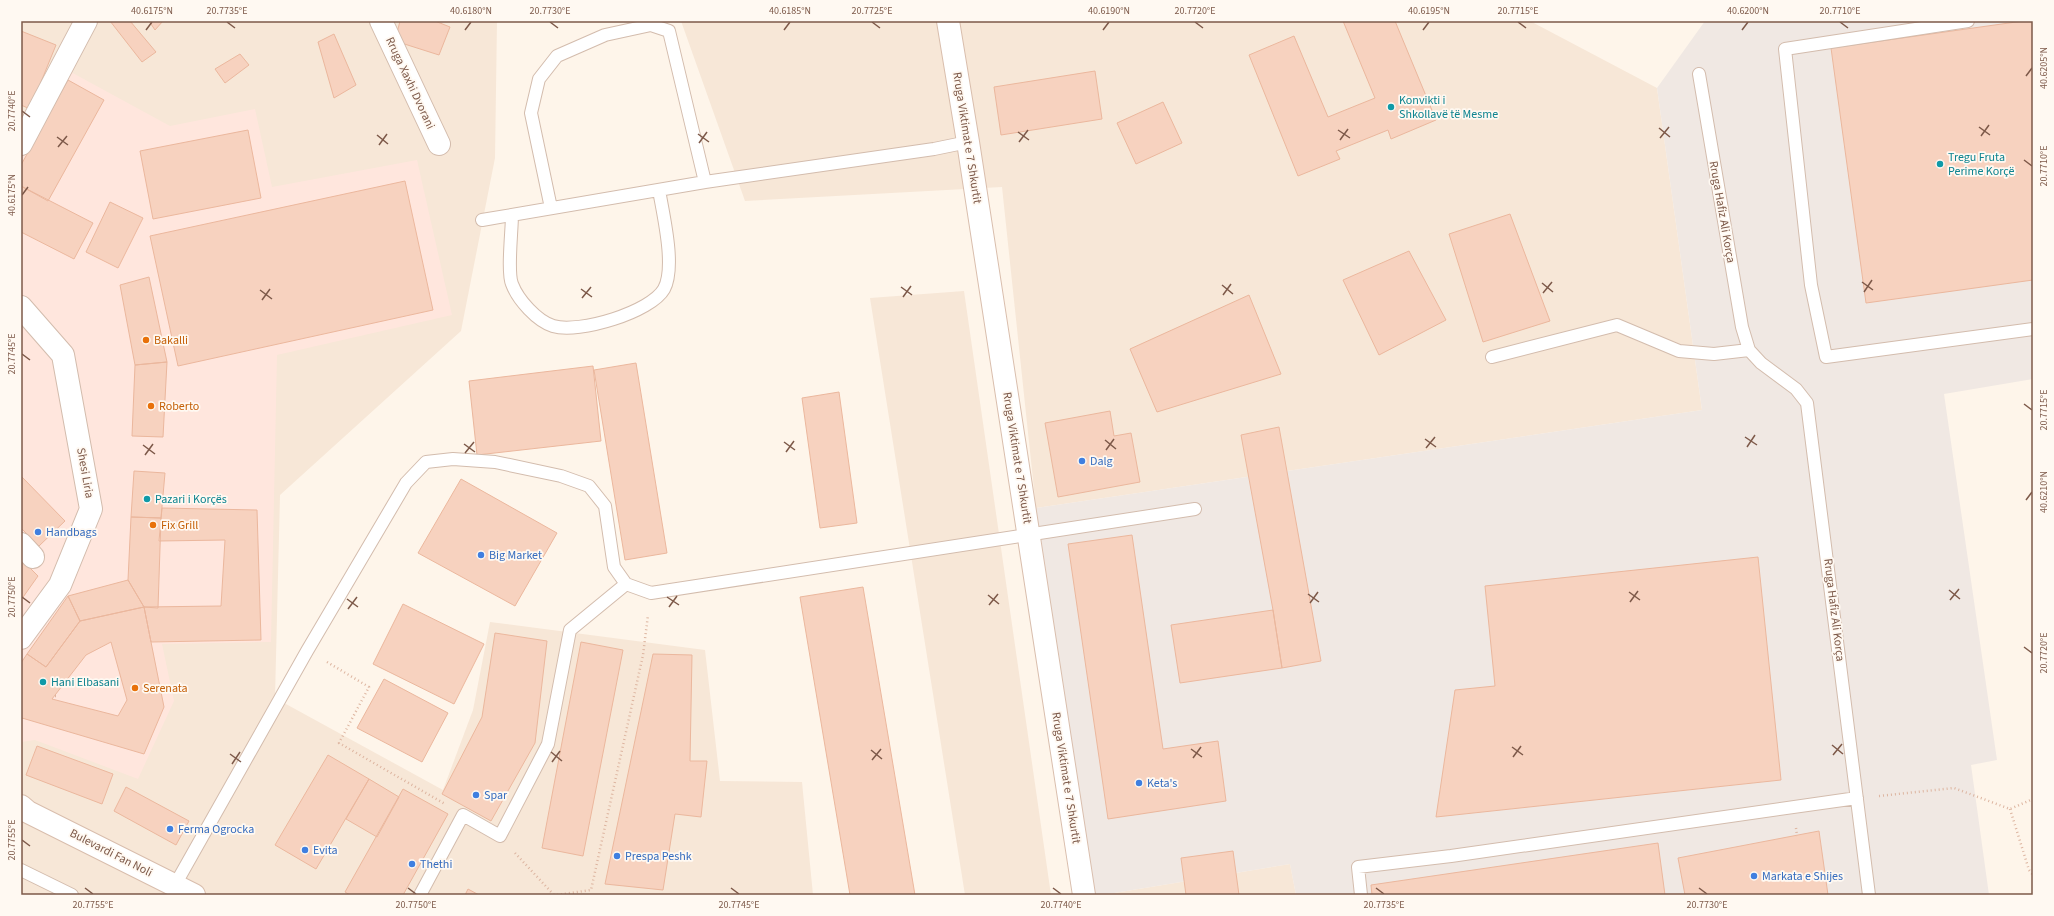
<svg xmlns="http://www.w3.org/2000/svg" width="2054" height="916" font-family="'Source Sans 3',sans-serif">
<rect width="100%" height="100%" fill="#fef5ea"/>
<path fill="#f7e7d7" d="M21,21H497L495,158L461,331L280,495L275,698L443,790L473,710L490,622L705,650L720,781L802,782L813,895H21Z
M681,21H1530L1657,88L1702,410L1036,508L1002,187L745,201Z
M964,291L1051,895H965L870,298Z
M1290,864L1296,895H1102Z"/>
<path fill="#ffe6dd" d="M58,65L170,126L255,109L272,187L417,160L452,315L277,355L271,642L162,644L174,701L138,779L35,740L21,742V137Z"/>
<path fill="#f0e8e3" d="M1705,21H2033V379L1944,394L1997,760L1971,765L1989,895H1296L1290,864L1102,895H1092L1036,508L1702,410L1657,88Z"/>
<path fill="#f7d2bf" stroke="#ebb79d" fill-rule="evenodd" d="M110,21H130L156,52L142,62Z
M149,21H163L155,30Z
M400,21H435L450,27L439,55L395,41Z
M1343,21H1395L1436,120L1391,139L1388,130L1336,151L1340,159L1298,176L1249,55L1294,36L1328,117L1375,98Z
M2023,21H2033V280L1866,303L1831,48Z
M21,31L56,45L30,109L21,105Z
M334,34L356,85L334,98L318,42Z
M240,54L249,65L225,83L215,69Z
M1095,71L1102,119L1001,135L994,87Z
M68,80L104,100L48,201L21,186V165Z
M1163,102L1182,143L1136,164L1117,123Z
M248,130L261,198L153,219L140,151Z
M405,181L433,310L178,366L150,236Z
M21,186L93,223L74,259L21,232Z
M110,202L143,218L118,268L86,252Z
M1510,214L1550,321L1483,342L1449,234Z
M1409,251L1446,320L1379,355L1343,280Z
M149,277L167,362L135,365L120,285Z
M1249,295L1281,374L1157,412L1130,349Z
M167,362L163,437L132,436L135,365Z
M636,363L667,553L625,560L594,370Z
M593,366L601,441L477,455L469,381Z
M839,392L857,523L820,528L802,398Z
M1110,411L1114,436L1131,433L1140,482L1058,497L1045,423Z
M1279,427L1321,661L1282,668L1273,610L1241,435Z
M134,471L165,473L161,518L131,517Z
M21,476L65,521L39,546L21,528Z
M461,479L557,533L515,606L418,553Z
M162,508L257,510L261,640L151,642L144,607L221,606L225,540L159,541Z
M131,517L161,518L158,608L144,607L128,580Z
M1132,535L1163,749L1218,741L1226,801L1108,819L1068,544Z
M1758,557L1781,780L1436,817L1455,690L1495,686L1485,586Z
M21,559L38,576L21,600Z
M128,580L144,607L80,621L68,596Z
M863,587L915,895H850L800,597Z
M68,596L80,621L46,667L27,654Z
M403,604L484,644L454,704L373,664Z
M144,607L164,707L144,754L22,718L21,721V663L27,654L46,667L80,621ZM111,642L127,700L118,716L52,699L86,655Z
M1273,610L1282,668L1180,683L1171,625Z
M495,633L547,641L535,743L491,821L442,794L482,717Z
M581,642L623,650L583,856L542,848Z
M653,654L692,655L690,761H707L701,817L675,814L663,890L605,884Z
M384,679L448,713L422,762L357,728Z
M37,746L113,774L102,804L26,775Z
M328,755L369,779L316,869L275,845Z
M369,779L399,797L377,837L346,819Z
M126,787L189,821L176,845L114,811Z
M403,789L448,814L403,895H350L345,892Z
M1819,831L1828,895H1685L1678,858Z
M1658,843L1665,895H1372L1371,885Z
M1233,851L1239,895H1186L1181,858Z
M468,889L479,895H465Z"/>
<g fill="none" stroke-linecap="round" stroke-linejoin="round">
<defs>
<path id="lane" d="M1968,21L1785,49L1811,285L1826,357L2033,329
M1699,74L1742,327L1749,350L1761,363L1796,389L1807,403L1869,895
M551,208L531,113L539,79L557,56L605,35L651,25L669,31L705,182
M512,215C512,230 507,272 512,284C518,300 537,321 553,326C579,334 651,312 664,289C676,267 663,214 659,190
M482,220L705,182L934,149L968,142
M1492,357L1617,325L1679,351L1714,354L1749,350
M21,870L72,895
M175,885L307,651L406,483L426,462L453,459L495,462L561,476L589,486L605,506L614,567L626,584L651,593L1195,509
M420,895L463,815L500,836L548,744L570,630L626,584
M1361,895L1358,867L1451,856L1857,798"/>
<path id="street" d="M381,21L439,144
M21,144L86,21
M21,307L63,355L91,509L60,585L21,638
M21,544L33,557"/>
<path id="secondary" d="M948,21L968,142L1084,895
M21,806L28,812L194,895"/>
</defs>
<use href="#lane" stroke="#d3bcad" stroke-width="14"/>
<use href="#street" stroke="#d3bcad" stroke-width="24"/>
<use href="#secondary" stroke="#d9bead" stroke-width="24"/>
<path stroke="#ddb5a0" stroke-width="2.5" stroke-dasharray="1 3" stroke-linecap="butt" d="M327,662L369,687L339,743L445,804
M55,696H57
M1879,796L1954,788L2010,809L2033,799
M2010,809L2029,870L2033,875
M1796,828L1797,836
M515,853L554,895
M557,895L591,890L643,655L648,615"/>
<use href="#lane" stroke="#fff" stroke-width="12"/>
<use href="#street" stroke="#fff" stroke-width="22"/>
<use href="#secondary" stroke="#fff" stroke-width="22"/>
</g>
<path fill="none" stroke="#7d5949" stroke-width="1.5" d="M227,22L235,28M550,22L558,28M872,22L880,28M1195,22L1203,28M1518,22L1526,28M1840,22L1848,28M146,30L152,22M465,30L471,22M784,30L790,22M1103,30L1109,22M1423,30L1429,22M1742,30L1748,22M2026,76L2032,68M22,111L30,117M1979,127L1990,135M1659,128L1670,137M1338,130L1350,138M1018,132L1029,140M698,134L709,142M377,135L388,144M1981,136L1989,125M57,137L68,145M1660,138L1669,127M1340,140L1348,129M1019,142L1028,130M699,143L707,132M379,145L387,134M58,147L67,136M2024,160L2032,166M22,195L28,187M1862,282L1873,290M1542,283L1553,292M1222,285L1233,294M901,287L912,295M581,289L592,297M260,290L272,299M1864,292L1872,280M1543,293L1552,282M1223,295L1231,284M903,297L911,286M582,298L591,287M262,300L270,289M22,354L30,360M2024,404L2032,410M1745,437L1757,445M1425,439L1436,447M1105,440L1116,449M784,442L795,450M464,444L475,452M143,445L155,454M1747,447L1755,435M1426,448L1435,437M1106,450L1114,439M786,452L794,441M465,453L474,442M145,455L153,444M2026,500L2032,492M1949,590L1960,599M1629,592L1640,600M1308,594L1319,602M988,595L999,604M22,597L30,603M667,597L679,605M347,599L358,607M1950,600L1959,589M1630,602L1638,591M1310,603L1318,592M989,605L998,594M669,607L677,596M348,609L357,597M2024,647L2032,653M1832,745L1843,754M1512,747L1523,755M1191,749L1202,757M871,750L882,759M551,752L562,761M230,754L241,762M1833,755L1842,744M1513,757L1521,746M1193,758L1201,747M872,760L881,749M552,762L560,751M232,764L240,752M22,840L30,846M85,888L93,894M408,888L416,894M731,888L739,894M1053,888L1061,894M1376,888L1384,894M1699,888L1707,894"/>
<g fill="#0f9aa8" stroke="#fff9f2" stroke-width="1.5">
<circle cx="1391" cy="107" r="4"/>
<circle cx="1940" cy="164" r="4"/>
<circle cx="147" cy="499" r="4"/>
<circle cx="43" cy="682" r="4"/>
</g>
<g fill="#e8710a" stroke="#fff9f2" stroke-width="1.5">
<circle cx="146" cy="340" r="4"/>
<circle cx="151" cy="406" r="4"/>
<circle cx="153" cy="525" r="4"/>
<circle cx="135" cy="688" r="4"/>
</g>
<g fill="#3f7fe0" stroke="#fff9f2" stroke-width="1.5">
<circle cx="1082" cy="461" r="4"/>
<circle cx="38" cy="532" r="4"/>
<circle cx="481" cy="555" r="4"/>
<circle cx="1139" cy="783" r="4"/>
<circle cx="476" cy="795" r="4"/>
<circle cx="170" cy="829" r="4"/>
<circle cx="305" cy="850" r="4"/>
<circle cx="617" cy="856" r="4"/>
<circle cx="412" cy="864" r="4"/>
<circle cx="1754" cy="876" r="4"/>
</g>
<g text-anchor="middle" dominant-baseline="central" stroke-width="3.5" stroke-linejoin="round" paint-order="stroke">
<g font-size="12" fill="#7d5949" stroke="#fff9f2">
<text transform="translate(410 83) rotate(65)">Rruga Xaxhi Dvorani</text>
<text transform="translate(967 138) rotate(81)">Rruga Viktimat e 7 Shkurtit</text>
<text transform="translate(1722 212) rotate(80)">Rruga Hafiz Ali Korça</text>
<text transform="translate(1017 458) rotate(81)">Rruga Viktimat e 7 Shkurtit</text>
<text transform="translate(85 473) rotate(80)">Shesi Liria</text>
<text transform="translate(1834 610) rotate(83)">Rruga Hafiz Ali Korça</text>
<text transform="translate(1066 778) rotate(81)">Rruga Viktimat e 7 Shkurtit</text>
<text transform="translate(111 853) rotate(27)">Bulevardi Fan Noli</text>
</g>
<g font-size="12" fill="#0d838f" stroke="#fff9f2" text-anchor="start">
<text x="1399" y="100">Konvikti i<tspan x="1399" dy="14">Shkollavë të Mesme</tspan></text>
<text x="1948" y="157">Tregu Fruta<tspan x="1948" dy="14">Perime Korçë</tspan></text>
<text x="155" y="499">Pazari i Korçës</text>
<text x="51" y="682">Hani Elbasani</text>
</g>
<g font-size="12" fill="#c56008" stroke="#fff9f2" text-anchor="start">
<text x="154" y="340">Bakalli</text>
<text x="159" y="406">Roberto</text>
<text x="161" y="525">Fix Grill</text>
<text x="143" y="688">Serenata</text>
</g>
<g font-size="12" fill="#366cbe" stroke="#fff9f2" text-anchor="start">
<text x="1090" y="461">Dalg</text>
<text x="46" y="532">Handbags</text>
<text x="489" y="555">Big Market</text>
<text x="1147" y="783">Keta's</text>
<text x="484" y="795">Spar</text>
<text x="178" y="829">Ferma Ogrocka</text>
<text x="313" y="850">Evita</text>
<text x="625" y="856">Prespa Peshk</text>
<text x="420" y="864">Thethi</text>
<text x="1762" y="876">Markata e Shijes</text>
</g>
</g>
<rect width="2054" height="916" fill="none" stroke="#fff9f2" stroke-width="44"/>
<rect x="22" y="22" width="2010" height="872" fill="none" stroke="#7d5949" stroke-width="1.5"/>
<g font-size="10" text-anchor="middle" fill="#7d5949">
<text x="152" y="14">40.6175°N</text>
<text x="227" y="14">20.7735°E</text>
<text x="471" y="14">40.6180°N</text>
<text x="550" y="14">20.7730°E</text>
<text x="790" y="14">40.6185°N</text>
<text x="872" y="14">20.7725°E</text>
<text x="1109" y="14">40.6190°N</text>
<text x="1195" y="14">20.7720°E</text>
<text x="1429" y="14">40.6195°N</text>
<text x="1518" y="14">20.7715°E</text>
<text x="1748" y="14">40.6200°N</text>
<text x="1840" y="14">20.7710°E</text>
<text transform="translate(2043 68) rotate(-90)" y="4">40.6205°N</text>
<text transform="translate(11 111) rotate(-90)" y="4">20.7740°E</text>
<text transform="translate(2043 166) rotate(-90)" y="4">20.7710°E</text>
<text transform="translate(11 195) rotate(-90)" y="4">40.6175°N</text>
<text transform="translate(11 354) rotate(-90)" y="4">20.7745°E</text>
<text transform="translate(2043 410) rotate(-90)" y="4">20.7715°E</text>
<text transform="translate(2043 492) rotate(-90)" y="4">40.6210°N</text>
<text transform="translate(11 597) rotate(-90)" y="4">20.7750°E</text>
<text transform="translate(2043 653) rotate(-90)" y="4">20.7720°E</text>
<text transform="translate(11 840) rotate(-90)" y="4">20.7755°E</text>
<text x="93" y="908">20.7755°E</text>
<text x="416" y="908">20.7750°E</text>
<text x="739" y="908">20.7745°E</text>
<text x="1061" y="908">20.7740°E</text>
<text x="1384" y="908">20.7735°E</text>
<text x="1707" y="908">20.7730°E</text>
</g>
</svg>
